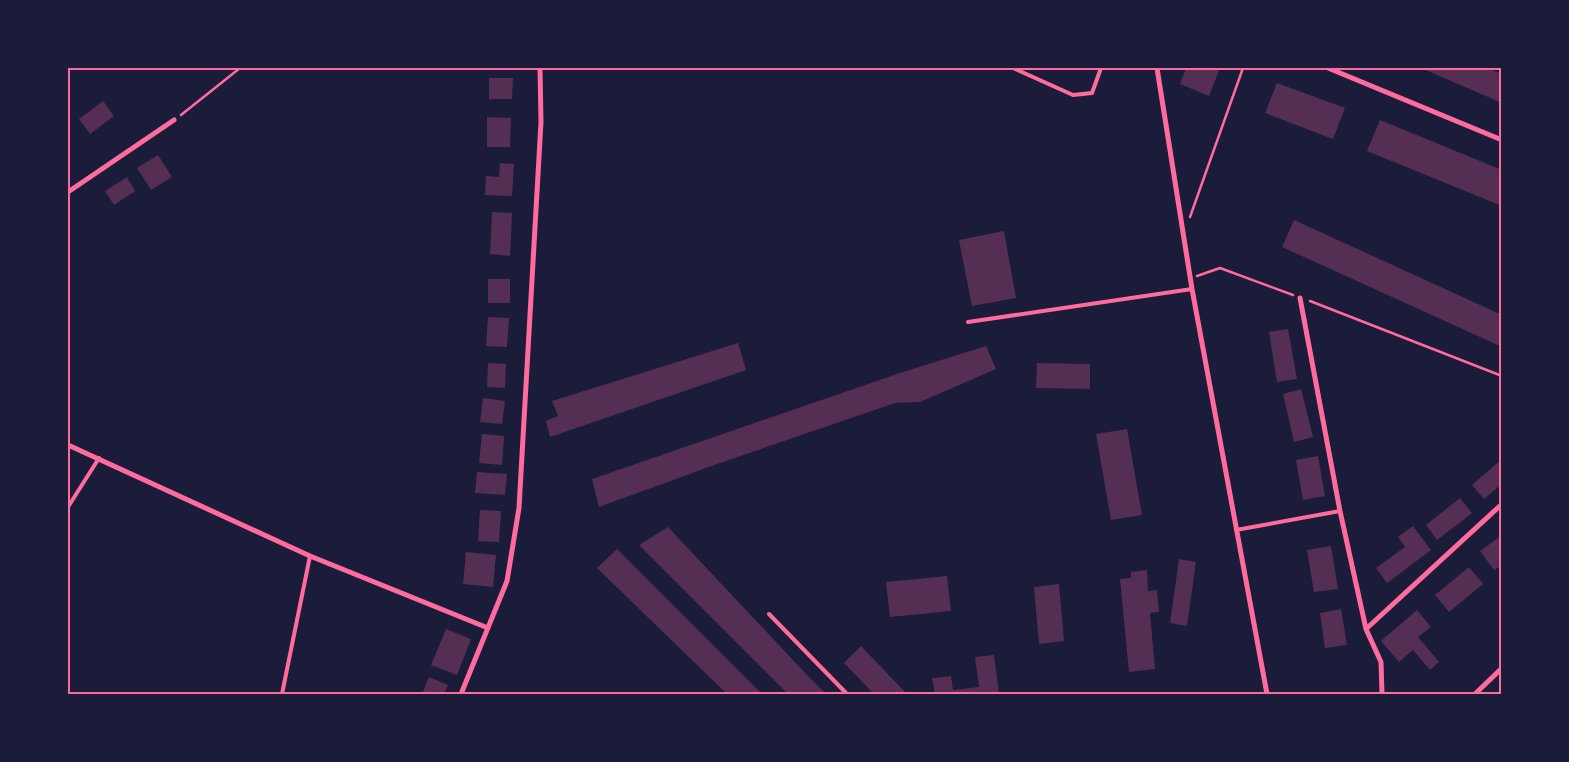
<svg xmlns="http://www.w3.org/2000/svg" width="1569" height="762" font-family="'Sofia Sans Condensed',sans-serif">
<rect width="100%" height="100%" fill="#1b1b3a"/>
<path fill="#542f53" d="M1186,68H1220L1209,96L1180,84Z
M1421,68H1487L1502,74V103Z
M489,78H513L512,99H489Z
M1277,83L1345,108L1333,139L1265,113Z
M103,101L114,116L90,134L79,119Z
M487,117L511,118L510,147H487Z
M1380,120L1502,170V206L1367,151Z
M158,155L172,177L151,190L137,168Z
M500,163L514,164L512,196L485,195L486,176L499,177Z
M127,177L135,191L114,205L105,191Z
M492,212L512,213L510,256L490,254Z
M1294,220L1502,315V347L1282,247Z
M1004,231L1016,298L972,306L959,240Z
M488,279H510V303H488Z
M488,317L509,318L507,347L486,346Z
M1288,329L1297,379L1277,382L1269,332Z
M738,343L746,370L550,437L546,421L558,416L552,401Z
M986,346L996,369L920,402L895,403L720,463L599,507L592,479L903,372Z
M488,363L506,364L505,388L487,387Z
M1037,363L1090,364V389L1036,388Z
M1301,389L1313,437L1294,442L1283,394Z
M483,398L505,401L502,424L480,422Z
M1127,429L1142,515L1111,520L1096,434Z
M482,434L504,436L502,465L479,463Z
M1318,456L1325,496L1303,500L1296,460Z
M1502,459V484L1484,499L1472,485Z
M477,472L507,474L505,495L475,493Z
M1460,498L1472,513L1437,540L1426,525Z
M480,510L501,511L499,542L478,541Z
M1413,526L1431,550L1387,583L1376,568L1405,547L1398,537Z
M668,527L808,676L826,694H788L639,545Z
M1502,535V565L1494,570L1480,551Z
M1331,546L1338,589L1314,592L1307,550Z
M617,549L762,694H727L597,568Z
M466,552L496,555L493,587L463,584Z
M1179,559L1196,562L1187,626L1170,623Z
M1469,567L1483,584L1449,612L1435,595Z
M1147,570L1148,591L1157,590L1159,612L1150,613L1155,669L1129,672L1120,579L1131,578V572Z
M947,576L951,611L890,617L886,582Z
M1059,584L1064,641L1039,644L1034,587Z
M1341,609L1347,645L1325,648L1320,613Z
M1417,610L1431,627L1418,637L1439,662L1430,670L1413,650L1399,662L1381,641Z
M446,629L471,639L457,675L431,665Z
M861,646L907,694H874L844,663Z
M994,655L999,694H935L932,678L951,676L953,690L979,687L975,657Z
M429,677L448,685L444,694H422Z"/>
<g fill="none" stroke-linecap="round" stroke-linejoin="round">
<path stroke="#ff6b9d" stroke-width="2.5" d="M181,115L240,68
M1190,217L1243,68
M1197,276L1220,268L1293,295
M1310,301L1502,376"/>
<path stroke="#ff6b9d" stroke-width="4" d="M1013,68L1073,95L1092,93L1101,68
M968,322L1192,289
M68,507L99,458
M1236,530L1340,511
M769,614L847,694
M282,694L310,556"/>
<path stroke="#ff6b9d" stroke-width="5" d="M1157,68L1192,289L1267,694
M1328,68L1502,140
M68,192L174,120
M1300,298L1340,511L1366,629L1381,662L1382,694
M68,445L310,556L488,628
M1366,629L1502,504
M461,694L507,581L519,508L541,122L540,68
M1475,694L1502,668"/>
</g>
<rect width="1569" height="762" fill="none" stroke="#1b1b3a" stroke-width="138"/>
<rect x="69" y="69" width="1431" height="624" fill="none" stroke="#ff6b9d" stroke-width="2"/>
</svg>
